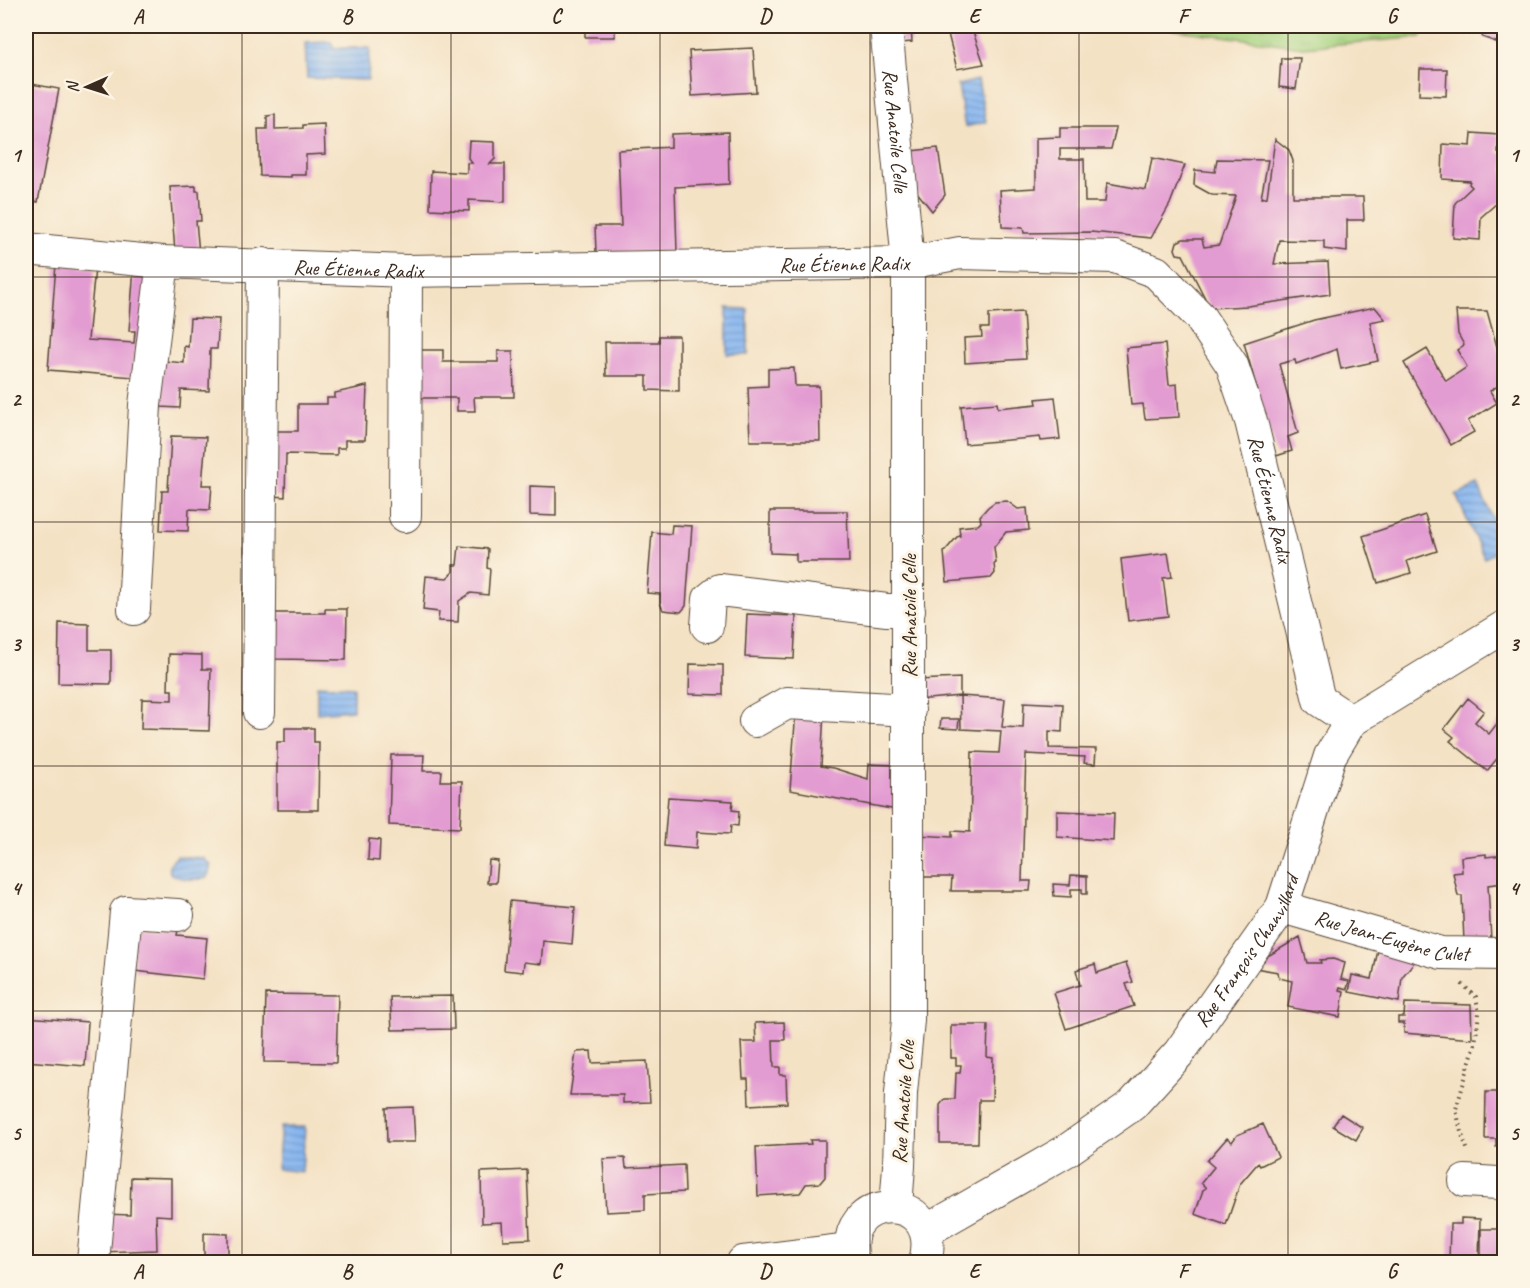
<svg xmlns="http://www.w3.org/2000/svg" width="1530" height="1288" font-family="Caveat,sans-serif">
<defs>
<pattern id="grass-tufts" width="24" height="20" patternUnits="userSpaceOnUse" patternTransform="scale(1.5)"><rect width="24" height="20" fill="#a6d27f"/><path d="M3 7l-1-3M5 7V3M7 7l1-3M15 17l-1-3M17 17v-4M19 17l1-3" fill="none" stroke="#90b46d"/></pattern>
<pattern id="water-rules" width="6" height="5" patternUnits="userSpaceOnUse" patternTransform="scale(1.5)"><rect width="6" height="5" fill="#86b6f1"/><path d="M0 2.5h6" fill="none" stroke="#6f94c3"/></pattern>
</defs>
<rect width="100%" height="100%" fill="#fcf5e5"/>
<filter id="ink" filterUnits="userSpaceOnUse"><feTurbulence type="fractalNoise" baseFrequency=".0167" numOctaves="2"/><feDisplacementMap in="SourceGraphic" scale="12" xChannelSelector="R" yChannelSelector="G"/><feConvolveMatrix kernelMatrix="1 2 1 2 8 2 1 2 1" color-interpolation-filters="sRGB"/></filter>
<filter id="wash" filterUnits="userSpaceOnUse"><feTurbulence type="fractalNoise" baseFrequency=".008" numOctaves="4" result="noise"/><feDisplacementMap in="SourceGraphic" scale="24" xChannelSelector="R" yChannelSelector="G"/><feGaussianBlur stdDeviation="1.35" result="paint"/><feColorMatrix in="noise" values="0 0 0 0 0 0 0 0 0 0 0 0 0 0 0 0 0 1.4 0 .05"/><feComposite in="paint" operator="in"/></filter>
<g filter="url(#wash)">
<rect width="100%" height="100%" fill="#f4e2c5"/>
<path fill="url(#grass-tufts)" stroke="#707e4e" stroke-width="1.5" d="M1148,26H1425L1421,37L1303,47Z"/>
<path fill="url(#water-rules)" stroke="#607088" stroke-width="1.5" d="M331,42L334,48H370L368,80L307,78L305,43Z
M978,80L986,122L965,127L958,85Z
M727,308L748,309V355L727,354Z
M1478,485L1504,545V549L1484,558L1456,495Z
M317,685L353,687V710L317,713Z
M177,856L203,858L211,865L208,877C196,881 180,880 170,873L169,865Z
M281,1127H305L302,1172L277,1169Z"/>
<g id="blocks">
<path fill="#e39cd2" d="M585,26H615V37H585Z
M900,26H926V27L911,28L912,42L901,43Z
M946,26H971L984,64L957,69Z
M1461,26H1504V40L1501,39L1499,43L1482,37L1484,33Z
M753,48L756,92L692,96L689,51Z
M1281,58H1300L1296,89L1279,87Z
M1420,69H1447L1446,96L1419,95Z
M26,83L59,89L38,202L26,199Z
M275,115V129L303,128V125L324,124L325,154L306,155V175H291V177L260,176L258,129H267V116Z
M1060,128H1116L1111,149H1060V159H1084L1085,202H1105L1107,183L1146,190L1152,158L1185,165L1170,204L1151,238L1091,232L1024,233L1023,228L1002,227L1000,190L1036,188V138L1060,137Z
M728,132L729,184L675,187L677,252H596L595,226H621L618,150L671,147V134Z
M1472,133L1499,135L1498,153H1504V202L1496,204L1481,217L1480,240L1453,238L1455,203L1472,187L1469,184L1470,181L1442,179L1443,144L1471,146Z
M1275,139L1289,150L1293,161V197H1363L1364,220H1347V252L1324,249V241L1279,240L1274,264L1328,262L1330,294L1248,306L1210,308L1183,255L1177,254L1175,249L1177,242L1183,239H1202L1204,247L1219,245L1236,196L1212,195L1194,185L1195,170L1215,172L1217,159L1268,160L1261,198L1267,197Z
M469,141L495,142V159L490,164H505V202L469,200V211L430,209L431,171L467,173V163H472L468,158Z
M938,148L945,195L932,211L916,191L911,151Z
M196,186V191H199L201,221H196L199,253L175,252L170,187Z
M56,264L95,268L88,340L134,343L135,331H129L134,268L151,269L147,348L136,347L134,377L48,370Z
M1375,307L1385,319L1370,322L1378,361L1341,369L1337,349L1296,364L1295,360L1279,364L1298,433L1288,437L1292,451L1276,456L1244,343L1314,320Z
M1456,311H1487L1497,347L1504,361V382L1490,391L1497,403L1468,421L1474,432L1451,445L1404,363L1427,349L1446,381L1467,367L1457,350L1464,345L1458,334Z
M1023,312L1026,359L965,363L964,338L982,337L981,328H989V314Z
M190,318L219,319L217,349H210L209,391L181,390L180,408L160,407L164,361L184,363V346L188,347Z
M659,336H679V391L647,390V376H606L605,342H659Z
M1165,344L1169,385L1177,384L1179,417L1145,419L1143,404L1131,405L1126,348Z
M417,350H443V362H498V351H513L514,397H474L475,411H457V398H417Z
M794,368L795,386H819L820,441H750L748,387L768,386V369Z
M367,386L365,440H345V448H337V455L286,454L285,497L274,496L275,431H298V404H327V398H335V393Z
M1055,397L1060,439L1041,441L1040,437L965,444L961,406L997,403L998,408L1037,404L1036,399Z
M171,436L206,437L202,485H212L210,510L189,509L188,531L160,530L162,491H168Z
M530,486L556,487V516L530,515Z
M1007,501L1018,509L1027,508L1029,530L1006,532L994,547L996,563L994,564L995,573L991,578L947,582L944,552L957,537L960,536L959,527L978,525L981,522L980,516L988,507L995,502Z
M770,511H847L849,562H796V554L770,553Z
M1425,515L1437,551L1407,561L1411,573L1378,583L1363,536Z
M672,525L692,526L686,606L681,612L663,610L660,603V594L647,593L652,532L671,534Z
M459,546L488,549L487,568L490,569L488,595L471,593L459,601L458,622L438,621L439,612L423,610L426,576L447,578L453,572V565H457Z
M1168,553L1172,577L1163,578L1168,616L1128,621L1121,559Z
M325,609H347L346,660L274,659V613H325Z
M747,614L796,616L794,659L745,657Z
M59,623L89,624V650H111V684L58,683Z
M169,654L202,655V669H211L209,731L141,729L142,699L172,700V690H168Z
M690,664L723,665V695L689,694Z
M960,678V696L917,700V680Z
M960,696L1005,699L1002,727L1023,728L1024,702L1063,704L1062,732L1049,731V748L1096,749L1095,764L1084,763L1085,757L1026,754L1022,881H1031L1030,891H951L952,877H920L918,835L952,837V831L970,832L972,752L999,753L1001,731L961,729Z
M1468,698L1484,711L1475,722L1489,734L1499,721L1504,725V750L1487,771L1450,741L1454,737L1444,729Z
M796,710L824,712L821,766L833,768L868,779L869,764L897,765V810L790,790Z
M941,719H959L958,729L940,728Z
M285,728H314V742H319L318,810H277V742H285Z
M391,755H424L423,771H442L441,781H462L460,828L389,825Z
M668,797L733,801L732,810L739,811L738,826L731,825L730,834L697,832L696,849L664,846Z
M1057,811L1114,813L1113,841L1057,837Z
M369,839L380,840L379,861L368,860Z
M1486,854V857L1504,855V883L1488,885L1491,940L1464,941L1462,896H1458L1453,873L1462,872L1461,857Z
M489,860L498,861L496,883H487Z
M1071,875L1087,876V894H1082V889H1071V897L1054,896L1053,884L1070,885Z
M510,901L575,907L572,944L543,941L541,964L524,962L523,972L504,970Z
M130,926L178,930L177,935L207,938L203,979L135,971Z
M1300,937L1307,963H1321L1320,960L1333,959L1345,963L1341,979L1349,981L1347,989L1340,987L1339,990L1344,991L1340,1017L1288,1007L1292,981L1279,978L1278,972L1249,967Z
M1379,945L1415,961L1402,977L1399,1002L1349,992L1352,975L1372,979Z
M1126,963L1133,982L1126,984L1134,1006L1066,1029L1054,993L1080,985L1076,970L1095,964L1097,973Z
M266,994L338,995L336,1063L264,1062Z
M453,996L454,1029L392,1030L390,997Z
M1405,1003L1471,1005L1472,1039L1404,1033V1023H1398V1017H1404Z
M26,1017L88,1022L85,1066L26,1061Z
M784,1022L785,1040H773L774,1067H780V1075H786L787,1103L749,1105L748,1079H743L741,1042H756L755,1023Z
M951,1025H988L987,1057L993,1058L992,1100H979L978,1143H940V1105L945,1099H955L956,1073H960L961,1065H956V1058H951Z
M591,1051L592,1063L647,1061L650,1102L623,1103V1095H570L576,1052Z
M1486,1092H1504V1147H1496V1139H1485Z
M413,1107L415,1142H387L386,1108Z
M1341,1114L1363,1128L1356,1140L1333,1126Z
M1263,1124L1278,1157L1260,1166L1258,1163L1240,1184L1226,1225L1195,1214L1203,1190L1206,1188L1201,1183L1214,1167L1207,1161L1227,1138L1232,1142L1237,1135Z
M810,1140H825V1177L820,1183L806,1184L800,1193L758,1196L756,1147L811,1144Z
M625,1158L626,1168L684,1165L685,1192L645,1194V1210L606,1212L603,1159Z
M527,1170L530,1239L503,1240L502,1222L482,1223L481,1172Z
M131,1177L171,1178V1216L156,1215L157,1250L101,1252L104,1214L130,1215Z
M1461,1218L1480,1219L1479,1262H1449L1450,1224H1461Z
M1481,1229H1502V1238H1504V1262H1481Z
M204,1233L228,1234V1258L204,1257Z"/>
</g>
</g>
<g filter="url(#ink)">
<use href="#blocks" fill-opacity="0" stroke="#574637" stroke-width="1.5"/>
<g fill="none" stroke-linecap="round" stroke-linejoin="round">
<defs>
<g id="minor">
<path id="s1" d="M886,26L908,263V1020L901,1093L899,1166L896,1207"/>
<path id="s2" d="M26,249L163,262L406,271L908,263L960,253L1115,257L1156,272L1199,316L1232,365L1251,421L1319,700L1351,721"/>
<path d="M405,516L406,271"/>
<path d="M134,609L145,405L163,262"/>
<path d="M707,626L709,599L720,590L887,610H909"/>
<path d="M259,712L263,264"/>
<path d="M755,721L787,703L909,710"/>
<path id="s3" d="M1282,907L1441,953L1504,954"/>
<path d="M1465,1181L1498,1183L1504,1185"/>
<path id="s4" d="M926,1231L1066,1151L1132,1105L1179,1053L1282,907L1330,756L1351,721L1504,627"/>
<path d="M93,1262L126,912L178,915"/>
<path d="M743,1262L850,1249"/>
<path d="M854,1262C833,1191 945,1187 925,1262"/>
</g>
</defs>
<use href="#minor" stroke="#574637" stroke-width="34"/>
<path stroke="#574637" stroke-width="4" stroke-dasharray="1.5 4.5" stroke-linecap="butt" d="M1462,984L1476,997L1479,1013L1475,1044L1456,1109L1461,1132L1468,1151"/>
<use href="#minor" stroke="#fff" stroke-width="32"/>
</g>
</g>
<path fill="none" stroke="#3b2a1e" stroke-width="1.5" stroke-opacity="0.55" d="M242,26V1262M451,26V1262M660,26V1262M870,26V1262M1079,26V1262M1288,26V1262M26,277H1504M26,522H1504M26,766H1504M26,1011H1504"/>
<g text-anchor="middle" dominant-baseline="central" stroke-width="6" stroke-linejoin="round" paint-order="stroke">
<g font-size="21" fill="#3b2a1e" stroke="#fcf5e5">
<text stroke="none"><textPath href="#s1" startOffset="105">Rue Anatoile Celle</textPath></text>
<text stroke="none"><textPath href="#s2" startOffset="819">Rue Étienne Radix</textPath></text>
<text stroke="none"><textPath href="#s2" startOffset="333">Rue Étienne Radix</textPath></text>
<text stroke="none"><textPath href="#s2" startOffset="1395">Rue Étienne Radix</textPath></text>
<text transform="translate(909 616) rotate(-90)">Rue Anatoile Celle</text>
<text stroke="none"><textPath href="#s3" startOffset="114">Rue Jean-Eugène Culet</textPath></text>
<text stroke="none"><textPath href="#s4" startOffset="435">Rue François Chanvillard</textPath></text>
<text transform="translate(903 1102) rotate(-86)">Rue Anatoile Celle</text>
</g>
</g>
<rect width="1530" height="1288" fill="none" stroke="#fcf5e5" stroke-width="66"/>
<g transform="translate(87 87) rotate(267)" stroke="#fcf5e5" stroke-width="4.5" paint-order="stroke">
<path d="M0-4.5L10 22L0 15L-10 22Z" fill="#3b2a1e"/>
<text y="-9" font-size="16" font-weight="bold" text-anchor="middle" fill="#3b2a1e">N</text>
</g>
<rect x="33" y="33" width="1464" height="1222" fill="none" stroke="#3b2a1e" stroke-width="2"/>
<g font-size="20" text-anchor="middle" font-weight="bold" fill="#3b2a1e">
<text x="138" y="23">A</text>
<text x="347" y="23">B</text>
<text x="556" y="23">C</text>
<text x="765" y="23">D</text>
<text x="974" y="23">E</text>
<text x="1183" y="23">F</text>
<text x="1392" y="23">G</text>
<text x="16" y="162">1</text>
<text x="1514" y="162">1</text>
<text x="16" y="406">2</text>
<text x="1514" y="406">2</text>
<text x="16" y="651">3</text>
<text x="1514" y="651">3</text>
<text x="16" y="895">4</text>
<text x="1514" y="895">4</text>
<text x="16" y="1140">5</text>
<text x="1514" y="1140">5</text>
<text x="138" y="1278">A</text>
<text x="347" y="1278">B</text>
<text x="556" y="1278">C</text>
<text x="765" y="1278">D</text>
<text x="974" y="1278">E</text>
<text x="1183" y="1278">F</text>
<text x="1392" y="1278">G</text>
</g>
</svg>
